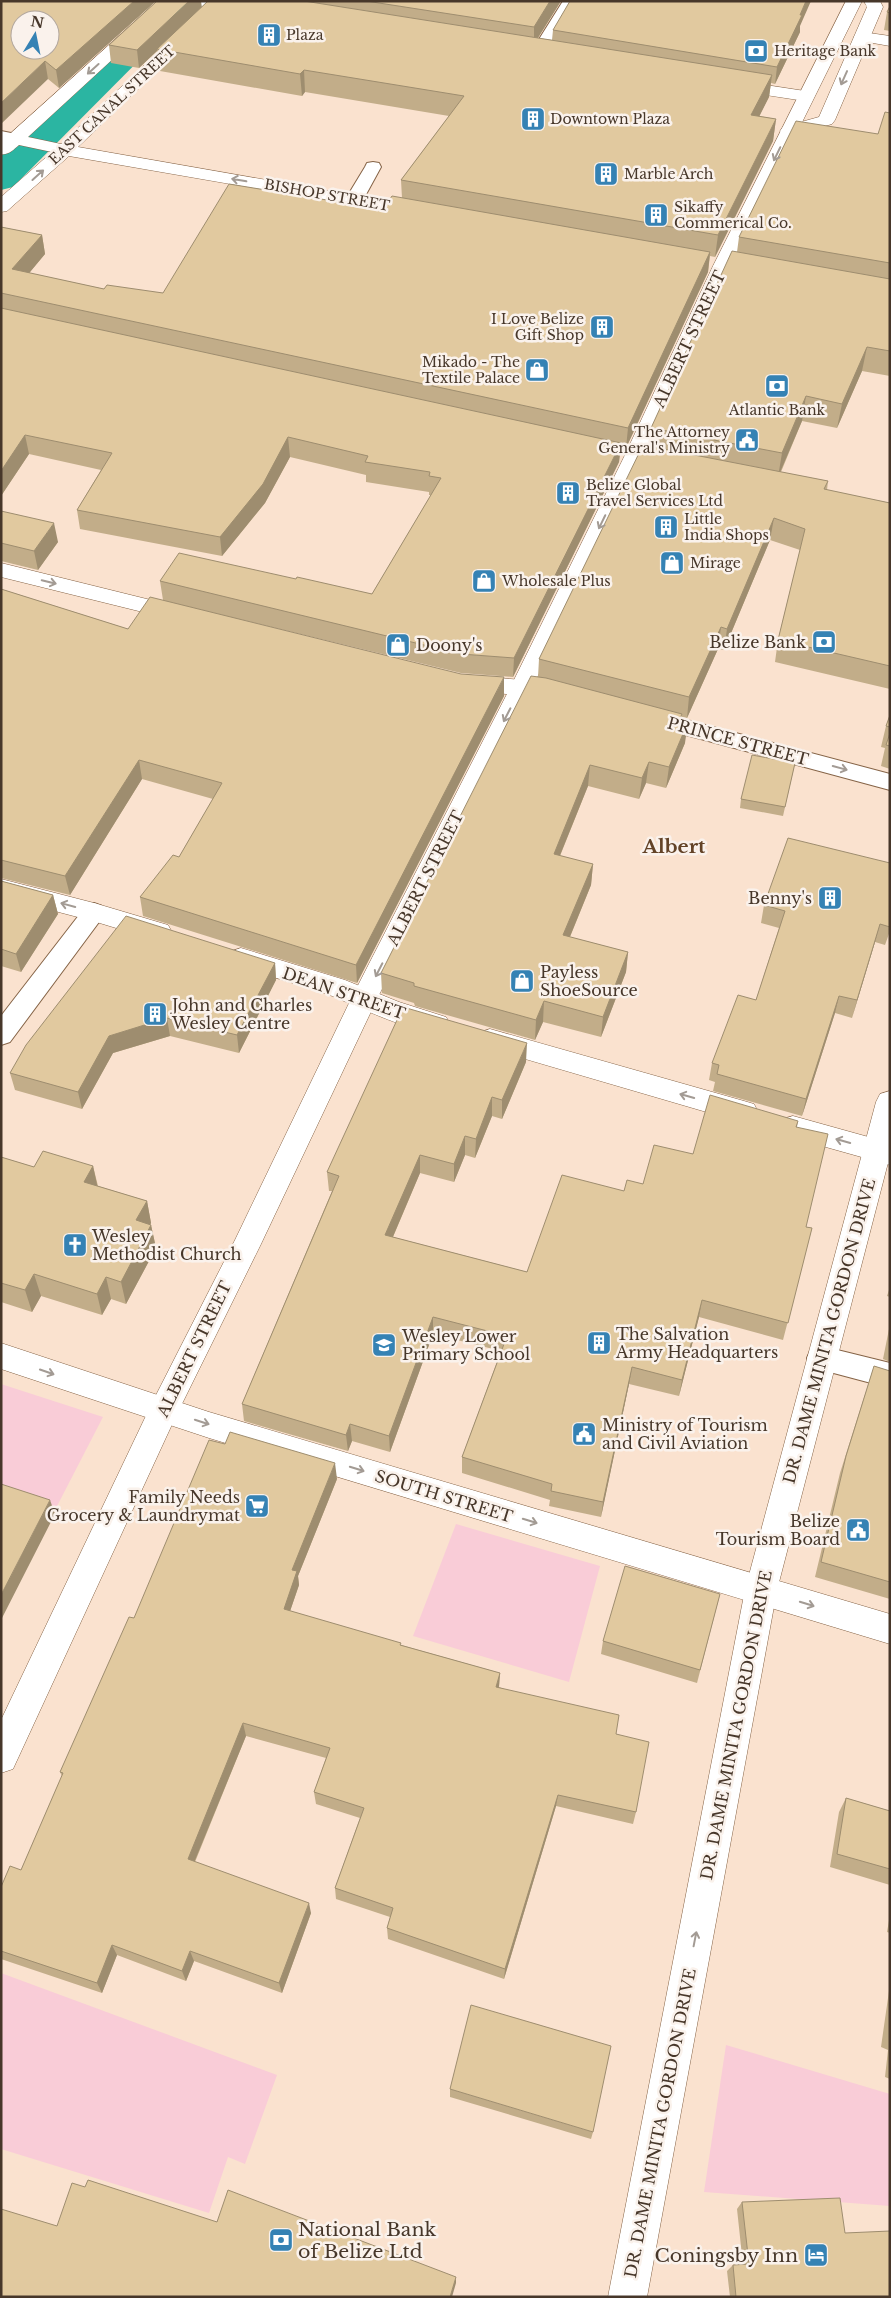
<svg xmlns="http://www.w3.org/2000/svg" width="891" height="2298" font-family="'Libre Baskerville',serif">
<rect width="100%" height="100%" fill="#fae2cf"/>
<path fill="#f9ccd7" d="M1,1384L103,1417L55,1510L1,1493Z
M456,1524L600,1566L569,1682L413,1636Z
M1,1973L277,2075L245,2164L228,2157L209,2213L1,2149Z
M726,2045L890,2094V2206L704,2192Z"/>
<path fill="#2bb5a2" d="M174,1H190L1,169V156Z"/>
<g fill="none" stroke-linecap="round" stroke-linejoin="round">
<path fill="#2bb5a2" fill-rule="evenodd" d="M165,1H198L13,187L1,190V161Z"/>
<defs>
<path id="service" d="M563,1H578L545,55H533L531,52Z
M1,131L21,135L23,139L21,143L15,144L1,141Z
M373,162L379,163L381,167L363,200L360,204H348L345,200L365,167L367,163Z
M653,711L890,774V790L645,724L642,719L645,714Z
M94,903L102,906L106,912L102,918L10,1042L1,1045V1016L86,906Z
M821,1346L890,1363V1388L811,1367L807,1358L811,1349Z"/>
<path id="pedestrian" d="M862,32L890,36V46L856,40L854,37L856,34Z"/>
<path id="minor" d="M158,1H176L28,137L61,144L178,33H190L192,36L190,39L78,147L421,207L427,208L430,212L427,216L421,217L69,156L7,211L1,212V197L52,152L19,145C13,150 9,155 1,154V142Z
M185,1H236L250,4L252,7L250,10L244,12L193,6L187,4Z
M864,1H880L883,7L835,120L832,124L789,136L783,135L780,131L783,127L819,117L867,7Z
M733,80L805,91L811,92L813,96L811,100L805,101L727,89L725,85L727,81Z
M1,563L179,607L187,609L190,614L187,619L179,621L1,577Z
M467,675L521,680L529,683L532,688L529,693L521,696L459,688L456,683L459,678Z
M1,879L94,903L168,925L172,932L168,939L159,941L93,921L1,897Z
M241,948L345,980L399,1002L446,1017L450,1024L446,1031C421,1039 354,1004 327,994C296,983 264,975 232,965L228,958L232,951Z
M490,1029L744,1101L754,1104L758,1112L754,1120L744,1123L481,1046L477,1039L481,1032Z
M793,1116L890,1143V1165L783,1135L779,1127L783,1119Z
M1,1343L209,1412L890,1614V1644L209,1438L1,1369Z"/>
<path id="secondary" d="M846,1H862L731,266L644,457L532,688L377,999L261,1244L175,1418L13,1769L1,1773V1720L153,1401L235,1240L351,999L510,688L624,457L713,266Z
M890,1091V1155L777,1590L647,2297H608L745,1590L876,1102L880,1094Z"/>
</defs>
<use href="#service" stroke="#856346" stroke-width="2"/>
<use href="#pedestrian" stroke="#856346" stroke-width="1"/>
<use href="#minor" stroke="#856346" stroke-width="1"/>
<use href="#secondary" stroke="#856346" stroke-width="1"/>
<use href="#service" fill="#fff" fill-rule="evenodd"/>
<use href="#pedestrian" fill="#fff" fill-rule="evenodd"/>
<use href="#minor" fill="#fff" fill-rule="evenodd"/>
<use href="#secondary" fill="#fff" fill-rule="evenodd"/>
</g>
<path fill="#c2ad89" d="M1,1H156L59,88L48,79Z
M208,1H561L538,38L552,40L553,30L800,26V32L775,84L771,83L769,97L759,116L776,119L773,141L715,257L710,256L708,272L626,448L621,447L619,462L513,677L461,673L239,619L504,696L357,983L143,916L140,897L179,857L213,799L142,779L70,895L1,878V589L128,629L163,600L160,581L296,579L372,594L431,495H429V492L366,482V475L290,457L265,503L222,556L80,529L77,510L101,470L29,454L1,496V227L42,235L45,254L29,273L104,289L163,293L382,209L402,198L401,180L449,116L305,92L302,96L160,71L157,51L139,68L111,63L109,45L202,7Z
M890,6V31L884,30L887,12Z
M890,113V376L862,371L837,428L802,421L781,472L828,481L827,490L890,503V689L775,662L778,640L800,550L770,540L724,650L718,649L687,718L681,717V721L685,743L666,788L646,783L639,799L588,786L560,856L593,864L591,885L570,937L628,952L626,972L601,1037L543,1022L535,1040L415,1006L414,1003L382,993L381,973L538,677L539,659L649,446L651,428L737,252L739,237L878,134Z
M1,511L58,542L38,570L1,561Z
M890,715V769L881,766L885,748L881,747L886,726Z
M795,763L783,816L740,808L741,799Z
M890,863V931L885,945L875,942L852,1018L835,1013L802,1116L713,1091L715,1082L709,1080L712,1063L756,1000L779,928L761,923L764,905Z
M1,881L53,895L58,914L21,972L1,966Z
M275,963L276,980L239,1053L170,1036L113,1053L82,1109L15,1090L10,1073Z
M526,1062L502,1119L492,1116L475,1158L465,1155L454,1182L420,1173L393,1237L527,1272L624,1191L643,1184L693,1154L798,1121L797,1127L806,1227L812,1228L783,1340L699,1317L679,1396L629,1384L601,1517L549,1506L550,1500L462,1473V1457L501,1351L433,1334L390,1452L352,1441L348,1451L244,1421L242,1404L332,1191H329L327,1172Z
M1,1157L34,1167L93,1166L98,1186L147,1201L151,1223L150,1225H151L156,1248L126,1304L111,1299L102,1315L41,1296L32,1312L1,1302Z
M890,1287V1297L887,1296Z
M890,1324V1362L883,1359Z
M874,1366L890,1371V1599L815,1577L840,1473Z
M337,1479L298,1576L299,1585L290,1611L401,1645L500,1673L499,1687L616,1734L636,1812L633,1824L556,1806L504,1979L388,1939L387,1928L390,1917L336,1899L335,1888L360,1818L316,1804L314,1792L326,1758L246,1736L195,1862L311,1913L282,1993L194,1961L186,1981L117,1955L102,1993L1,1959V1887L21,1870L62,1776L60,1772L134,1618Z
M720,1594L697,1683L601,1654L603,1641Z
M846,1798L890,1811V1885L830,1867L839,1812Z
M890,1915V1933L887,1932Z
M890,1984V2079L885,2077L888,2050L881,2047Z
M450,2089L593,2132L591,2139L450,2097Z
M742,2202L845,2233L890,2297H730L727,2271L733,2265H743L737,2209Z"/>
<path fill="#9e8d6f" d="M134,1H156L59,88L56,70Z
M189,1H201L202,8L157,49V51L139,68L137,50Z
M550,1H561L534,44V27Z
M806,1H811L800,26V32L775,84L777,67Z
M45,61L48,79L1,124V103Z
M304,70L305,92L302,96L300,74Z
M772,75L769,97L749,137L751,115Z
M776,119L773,141L715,257L718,235Z
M42,235L45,254L16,289L12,269Z
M710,252L708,272L626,448L628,428Z
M867,347L862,371L837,428L842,404Z
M806,396L802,421L778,477L782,453Z
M25,435L29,454L1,496V471Z
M288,437L290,457L265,503L222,556L220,537Z
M621,443L619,462L513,677L514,658Z
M774,518L770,540L724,650L727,629Z
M54,523L58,542L38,570L34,551Z
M721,627L718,649L687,718L689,697Z
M504,677V696L357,983L356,965Z
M688,722L685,743L666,788L669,767Z
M139,760L142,779L70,895L65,876Z
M649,762L646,783L639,799L642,778Z
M590,765L588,786L552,875L554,854Z
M593,864L591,885L562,956L563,935Z
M53,895L58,914L21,972L16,954Z
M880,924L875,942L852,1018L857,1000Z
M628,952L626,972L601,1037L603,1017Z
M275,963L276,980L239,1053L237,1035Z
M839,996L835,1013L802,1116L806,1099Z
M544,1001L543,1022L535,1040L536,1020Z
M167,1018L170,1036L113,1053L82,1109L78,1092L109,1036Z
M527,1043L526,1062L502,1119V1100Z
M492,1097V1116L475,1158L476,1139Z
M465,1136V1155L454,1182V1164Z
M420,1155V1173L386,1253L385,1235Z
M93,1166L98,1189L84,1182Z
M147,1201L151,1223L141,1242L136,1220Z
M151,1225L156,1248L126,1304L121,1282Z
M34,1274L41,1296L32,1312L25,1290Z
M106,1277L111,1299L102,1315L97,1294Z
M702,1300L699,1317L679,1396L682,1380Z
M433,1317V1334L390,1452L389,1436Z
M632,1367L629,1384L601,1517L603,1502Z
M350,1424L352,1441L348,1451L346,1435Z
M335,1463L337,1479L298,1576L299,1585L286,1623L284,1609L292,1570Z
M50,1500L55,1514L1,1620V1595Z
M500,1673L499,1686L495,1700L496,1687Z
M243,1723L246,1736L191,1870L188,1859Z
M558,1795L556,1806L504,1979L505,1969Z
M309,1903L311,1913L282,1993L279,1983Z
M112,1945L117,1955L102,1993L97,1983Z
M190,1951L194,1961L186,1981L182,1971Z
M456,2277V2283L452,2297H450Z"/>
<path fill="#e1c99f" stroke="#9e8d6f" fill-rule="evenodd" d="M1,1H134L56,70L45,61L1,103ZM20,20H50V50H20Z
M157,1H189L137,50L109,45Z
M208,1H304L772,75L751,115L776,119L718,235L401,180L464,96L304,70L300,74L157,49Z
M366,1H550L534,27Z
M570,1H806L800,15H802L777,67L553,30Z
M890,6V13L887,12Z
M885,112L890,113V263L739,237L796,121L878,134Z
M229,184L382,209L392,196L710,252L628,428L1,293V227L42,235L12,269L104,289L107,285L163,293Z
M732,251L890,279V351L867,347L842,404L806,396L782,453L651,428Z
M1,308L621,443L514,658L461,654L160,581L179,553L296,579L297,577L372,594L441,478L429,476L430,472L365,462L368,456L288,437L263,484L220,537L77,510L112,453L25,435L1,471Z
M643,445L828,481L824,489L890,503V666L778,640L805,529L774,518L727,629L721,627L689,697L539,659Z
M1,511L54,523L34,551L1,543Z
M1,589L128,629L150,597L461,674L504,677L356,965L140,897L173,855L179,857L222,783L139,760L65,876L1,860Z
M531,676L546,678L682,714L679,720L688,722L669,767L649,762L642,778L590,765L554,854L593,864L563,935L628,952L603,1017L544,1001L536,1020L414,986V983L381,973Z
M890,715V727L886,726Z
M890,733V746L886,745Z
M752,755L795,763L785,807L741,799Z
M788,838L890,863V927L880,924L857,1000L839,996L806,1099L717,1074L719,1065L712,1063L738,995L756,1000L785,911L764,905Z
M1,881L53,895L16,954L1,949Z
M126,916L275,963L237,1035L167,1018L109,1036L78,1092L10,1073L26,1045Z
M403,1007L527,1043L502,1100L492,1097L476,1139L465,1136L454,1164L420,1155L385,1235L527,1272L562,1175L624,1191L627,1180L643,1184L654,1145L693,1154L710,1095L798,1121L796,1127L828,1134L806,1227L812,1228L788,1323L702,1300L682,1380L632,1367L603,1502L551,1491L552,1484L462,1457L507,1336L433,1317L389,1436L350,1424L346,1435L242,1404L339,1176L327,1172Z
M43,1151L93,1166L84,1182L147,1201L136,1220L151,1225L121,1282L106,1277L97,1294L34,1274L25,1290L1,1283V1157L34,1167Z
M874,1366L890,1371V1582L821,1562L846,1456Z
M230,1432L335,1463L292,1570L297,1571L284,1609L401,1643L400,1645L500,1673L496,1687L619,1715L616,1734L649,1742L636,1812L558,1795L505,1969L387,1928L393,1908L335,1888L364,1808L314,1792L330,1748L243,1723L188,1859L309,1903L279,1983L190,1951L182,1971L112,1945L97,1983L1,1951V1887L10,1866L21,1870L63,1773L60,1772L129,1617L134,1618L209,1440L225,1444Z
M1,1484L50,1500L1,1595Z
M625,1566L720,1594L700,1670L603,1641Z
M846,1798L890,1811V1869L837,1854Z
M471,2005L611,2046L593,2132L450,2089Z
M88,2180L217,2222L228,2190L456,2277L450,2297H1V2209L57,2226L72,2183L85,2187Z
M840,2198L845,2233L890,2231V2297H736L733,2265L749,2264L742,2202Z"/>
<defs><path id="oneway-shaft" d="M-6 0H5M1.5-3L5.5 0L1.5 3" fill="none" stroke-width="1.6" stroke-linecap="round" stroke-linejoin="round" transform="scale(1.25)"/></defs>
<g stroke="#a39b94">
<use href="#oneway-shaft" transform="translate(93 69) rotate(138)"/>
<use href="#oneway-shaft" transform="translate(844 78) rotate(114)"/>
<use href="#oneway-shaft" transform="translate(777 154) rotate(116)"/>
<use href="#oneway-shaft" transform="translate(38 175) rotate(-42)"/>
<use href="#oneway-shaft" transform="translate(239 180) rotate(-170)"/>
<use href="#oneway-shaft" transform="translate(602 522) rotate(116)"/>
<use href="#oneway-shaft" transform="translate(49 582) rotate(14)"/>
<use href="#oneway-shaft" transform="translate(507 715) rotate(117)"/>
<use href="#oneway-shaft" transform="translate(840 768) rotate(15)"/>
<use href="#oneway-shaft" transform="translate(68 905) rotate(-165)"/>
<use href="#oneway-shaft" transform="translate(379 970) rotate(117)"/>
<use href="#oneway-shaft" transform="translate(687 1096) rotate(-164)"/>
<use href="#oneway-shaft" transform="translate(843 1141) rotate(-164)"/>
<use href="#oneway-shaft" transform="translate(47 1372) rotate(19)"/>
<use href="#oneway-shaft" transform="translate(202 1422) rotate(18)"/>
<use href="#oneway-shaft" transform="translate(357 1469) rotate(17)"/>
<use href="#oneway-shaft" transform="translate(530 1521) rotate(17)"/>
<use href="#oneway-shaft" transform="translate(807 1604) rotate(17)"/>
<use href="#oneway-shaft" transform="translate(695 1939) rotate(-79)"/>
</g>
<defs>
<symbol id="building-square" viewBox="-11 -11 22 22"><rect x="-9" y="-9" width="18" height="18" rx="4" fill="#3582b4" stroke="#faf2ec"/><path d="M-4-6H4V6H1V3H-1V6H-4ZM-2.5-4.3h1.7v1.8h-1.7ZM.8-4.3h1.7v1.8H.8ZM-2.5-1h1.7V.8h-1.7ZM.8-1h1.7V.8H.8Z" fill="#fff"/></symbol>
<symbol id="bank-square" viewBox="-11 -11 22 22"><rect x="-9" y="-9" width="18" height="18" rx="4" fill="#3582b4" stroke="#faf2ec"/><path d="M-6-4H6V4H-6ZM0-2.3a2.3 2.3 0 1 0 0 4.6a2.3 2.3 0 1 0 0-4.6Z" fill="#fff"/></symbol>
<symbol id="shop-square" viewBox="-11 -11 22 22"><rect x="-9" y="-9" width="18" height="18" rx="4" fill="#3582b4" stroke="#faf2ec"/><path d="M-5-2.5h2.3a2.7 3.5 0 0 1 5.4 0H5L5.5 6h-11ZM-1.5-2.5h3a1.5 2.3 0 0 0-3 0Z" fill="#fff"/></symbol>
<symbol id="civic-square" viewBox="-11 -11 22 22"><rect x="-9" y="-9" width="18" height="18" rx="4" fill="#3582b4" stroke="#faf2ec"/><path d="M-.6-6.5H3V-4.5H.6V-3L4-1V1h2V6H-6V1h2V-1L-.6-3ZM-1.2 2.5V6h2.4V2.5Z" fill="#fff"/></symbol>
<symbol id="church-square" viewBox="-11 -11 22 22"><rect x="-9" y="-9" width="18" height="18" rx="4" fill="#3582b4" stroke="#faf2ec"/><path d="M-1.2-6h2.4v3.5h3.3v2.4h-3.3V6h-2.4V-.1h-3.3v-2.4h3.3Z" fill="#fff"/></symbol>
<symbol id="school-square" viewBox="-11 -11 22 22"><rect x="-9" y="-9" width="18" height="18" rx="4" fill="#3582b4" stroke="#faf2ec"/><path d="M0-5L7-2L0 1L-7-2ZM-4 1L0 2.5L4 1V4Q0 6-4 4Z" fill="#fff"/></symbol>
<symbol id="supermarket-square" viewBox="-11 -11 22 22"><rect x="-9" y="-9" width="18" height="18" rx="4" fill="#3582b4" stroke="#faf2ec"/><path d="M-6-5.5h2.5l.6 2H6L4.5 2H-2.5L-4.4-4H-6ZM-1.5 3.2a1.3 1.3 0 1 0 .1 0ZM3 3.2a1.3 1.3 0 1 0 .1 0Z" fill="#fff"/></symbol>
<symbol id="hotel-square" viewBox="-11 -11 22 22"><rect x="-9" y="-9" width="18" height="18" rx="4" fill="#3582b4" stroke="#faf2ec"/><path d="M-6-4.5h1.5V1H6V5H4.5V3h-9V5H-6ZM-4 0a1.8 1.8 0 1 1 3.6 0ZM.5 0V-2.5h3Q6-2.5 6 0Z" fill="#fff"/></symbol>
</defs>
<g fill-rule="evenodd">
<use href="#building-square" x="255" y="21" width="28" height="28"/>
<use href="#bank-square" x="742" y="37" width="28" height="28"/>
<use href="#building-square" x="519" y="105" width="28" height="28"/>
<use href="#building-square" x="592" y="160" width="28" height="28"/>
<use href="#building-square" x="642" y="201" width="28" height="28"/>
<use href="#building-square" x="588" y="313" width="28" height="28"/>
<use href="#shop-square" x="523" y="356" width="28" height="28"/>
<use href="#bank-square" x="763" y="372" width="28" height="28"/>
<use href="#civic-square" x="733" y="426" width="28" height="28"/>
<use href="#building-square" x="554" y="479" width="28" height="28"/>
<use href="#building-square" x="652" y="513" width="28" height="28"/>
<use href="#shop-square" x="658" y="549" width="28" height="28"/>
<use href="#shop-square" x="470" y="567" width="28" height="28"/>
<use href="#bank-square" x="810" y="628" width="28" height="28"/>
<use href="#shop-square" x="384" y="631" width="28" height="28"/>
<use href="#building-square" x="816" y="884" width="28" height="28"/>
<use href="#shop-square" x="508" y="967" width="28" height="28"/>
<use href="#building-square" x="141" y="1000" width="28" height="28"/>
<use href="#church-square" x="61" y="1231" width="28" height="28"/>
<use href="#building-square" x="585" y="1329" width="28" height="28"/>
<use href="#school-square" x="370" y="1331" width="28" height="28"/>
<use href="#civic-square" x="570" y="1420" width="28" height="28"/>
<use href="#supermarket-square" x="243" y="1492" width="28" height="28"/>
<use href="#civic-square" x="844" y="1516" width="28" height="28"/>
<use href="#bank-square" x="267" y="2226" width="28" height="28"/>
<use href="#hotel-square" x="802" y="2241" width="28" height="28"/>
</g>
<g text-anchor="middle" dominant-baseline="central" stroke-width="5" stroke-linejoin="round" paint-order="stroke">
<g font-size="14" fill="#47372a" stroke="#faf2ec" text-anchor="start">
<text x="286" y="35">Plaza</text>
<text x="774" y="51">Heritage Bank</text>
<text x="550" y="119">Downtown Plaza</text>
<text x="624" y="174">Marble Arch</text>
<text x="674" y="207">Sikaffy<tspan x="674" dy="16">Commerical Co.</tspan></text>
<text x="584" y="319" text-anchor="end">I Love Belize<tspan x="584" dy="16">Gift Shop</tspan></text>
<text x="520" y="362" text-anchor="end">Mikado - The<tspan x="520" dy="16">Textile Palace</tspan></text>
<text x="777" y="410" text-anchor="middle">Atlantic Bank</text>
<text x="730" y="432" text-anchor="end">The Attorney<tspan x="730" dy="16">General's Ministry</tspan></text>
<text x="586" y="485">Belize Global<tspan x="586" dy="16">Travel Services Ltd</tspan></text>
<text x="684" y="519">Little<tspan x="684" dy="16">India Shops</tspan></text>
<text x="690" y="563">Mirage</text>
<text x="502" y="581">Wholesale Plus</text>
</g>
<g font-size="14" fill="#47372a" stroke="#faf2ec">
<text transform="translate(112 105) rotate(-43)">EAST CANAL STREET</text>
<text transform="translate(327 195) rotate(10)">BISHOP STREET</text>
</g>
<g font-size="16" fill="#47372a" stroke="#faf2ec">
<text transform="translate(689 339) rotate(-65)">ALBERT STREET</text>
<text transform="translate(738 741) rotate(15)">PRINCE STREET</text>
<text transform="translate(425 878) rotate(-63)">ALBERT STREET</text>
<text transform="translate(344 993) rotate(19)">DEAN STREET</text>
<text transform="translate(829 1331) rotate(-75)">DR. DAME MINITA GORDON DRIVE</text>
<text transform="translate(194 1349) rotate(-64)">ALBERT STREET</text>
<text transform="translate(444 1496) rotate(17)">SOUTH STREET</text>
<text transform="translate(736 1725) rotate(-79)">DR. DAME MINITA GORDON DRIVE</text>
<text transform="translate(660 2123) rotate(-79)">DR. DAME MINITA GORDON DRIVE</text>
</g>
<g font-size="16" fill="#47372a" stroke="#faf2ec" text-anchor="start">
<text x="806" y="642" text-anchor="end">Belize Bank</text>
<text x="416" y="645">Doony's</text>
<text x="812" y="898" text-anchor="end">Benny's</text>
<text x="540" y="972">Payless<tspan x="540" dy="18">ShoeSource</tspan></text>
<text x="172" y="1005">John and Charles<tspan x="172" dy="18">Wesley Centre</tspan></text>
<text x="92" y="1236">Wesley<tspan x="92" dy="18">Methodist Church</tspan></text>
<text x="616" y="1334">The Salvation<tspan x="616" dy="18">Army Headquarters</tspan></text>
<text x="402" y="1336">Wesley Lower<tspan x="402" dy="18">Primary School</tspan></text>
<text x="602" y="1425">Ministry of Tourism<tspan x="602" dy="18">and Civil Aviation</tspan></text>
<text x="240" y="1497" text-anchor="end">Family Needs<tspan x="240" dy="18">Grocery &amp; Laundrymat</tspan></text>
<text x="840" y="1521" text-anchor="end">Belize<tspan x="840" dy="18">Tourism Board</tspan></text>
</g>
<g font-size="19" font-weight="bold" fill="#634327" stroke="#faf2ec">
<text x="674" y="846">Albert</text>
</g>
<g font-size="19" fill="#47372a" stroke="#faf2ec" text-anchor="start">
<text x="298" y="2229">National Bank<tspan x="298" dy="22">of Belize Ltd</tspan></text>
<text x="798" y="2255" text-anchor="end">Coningsby Inn</text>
</g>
</g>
<rect width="891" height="2298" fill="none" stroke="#47372a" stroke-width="5"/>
<g transform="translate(35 35) rotate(10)"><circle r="24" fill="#faf2ec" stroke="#b2a79e"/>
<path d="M0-4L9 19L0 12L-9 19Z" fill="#3582b4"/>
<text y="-8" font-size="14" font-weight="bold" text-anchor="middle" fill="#47372a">N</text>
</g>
</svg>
